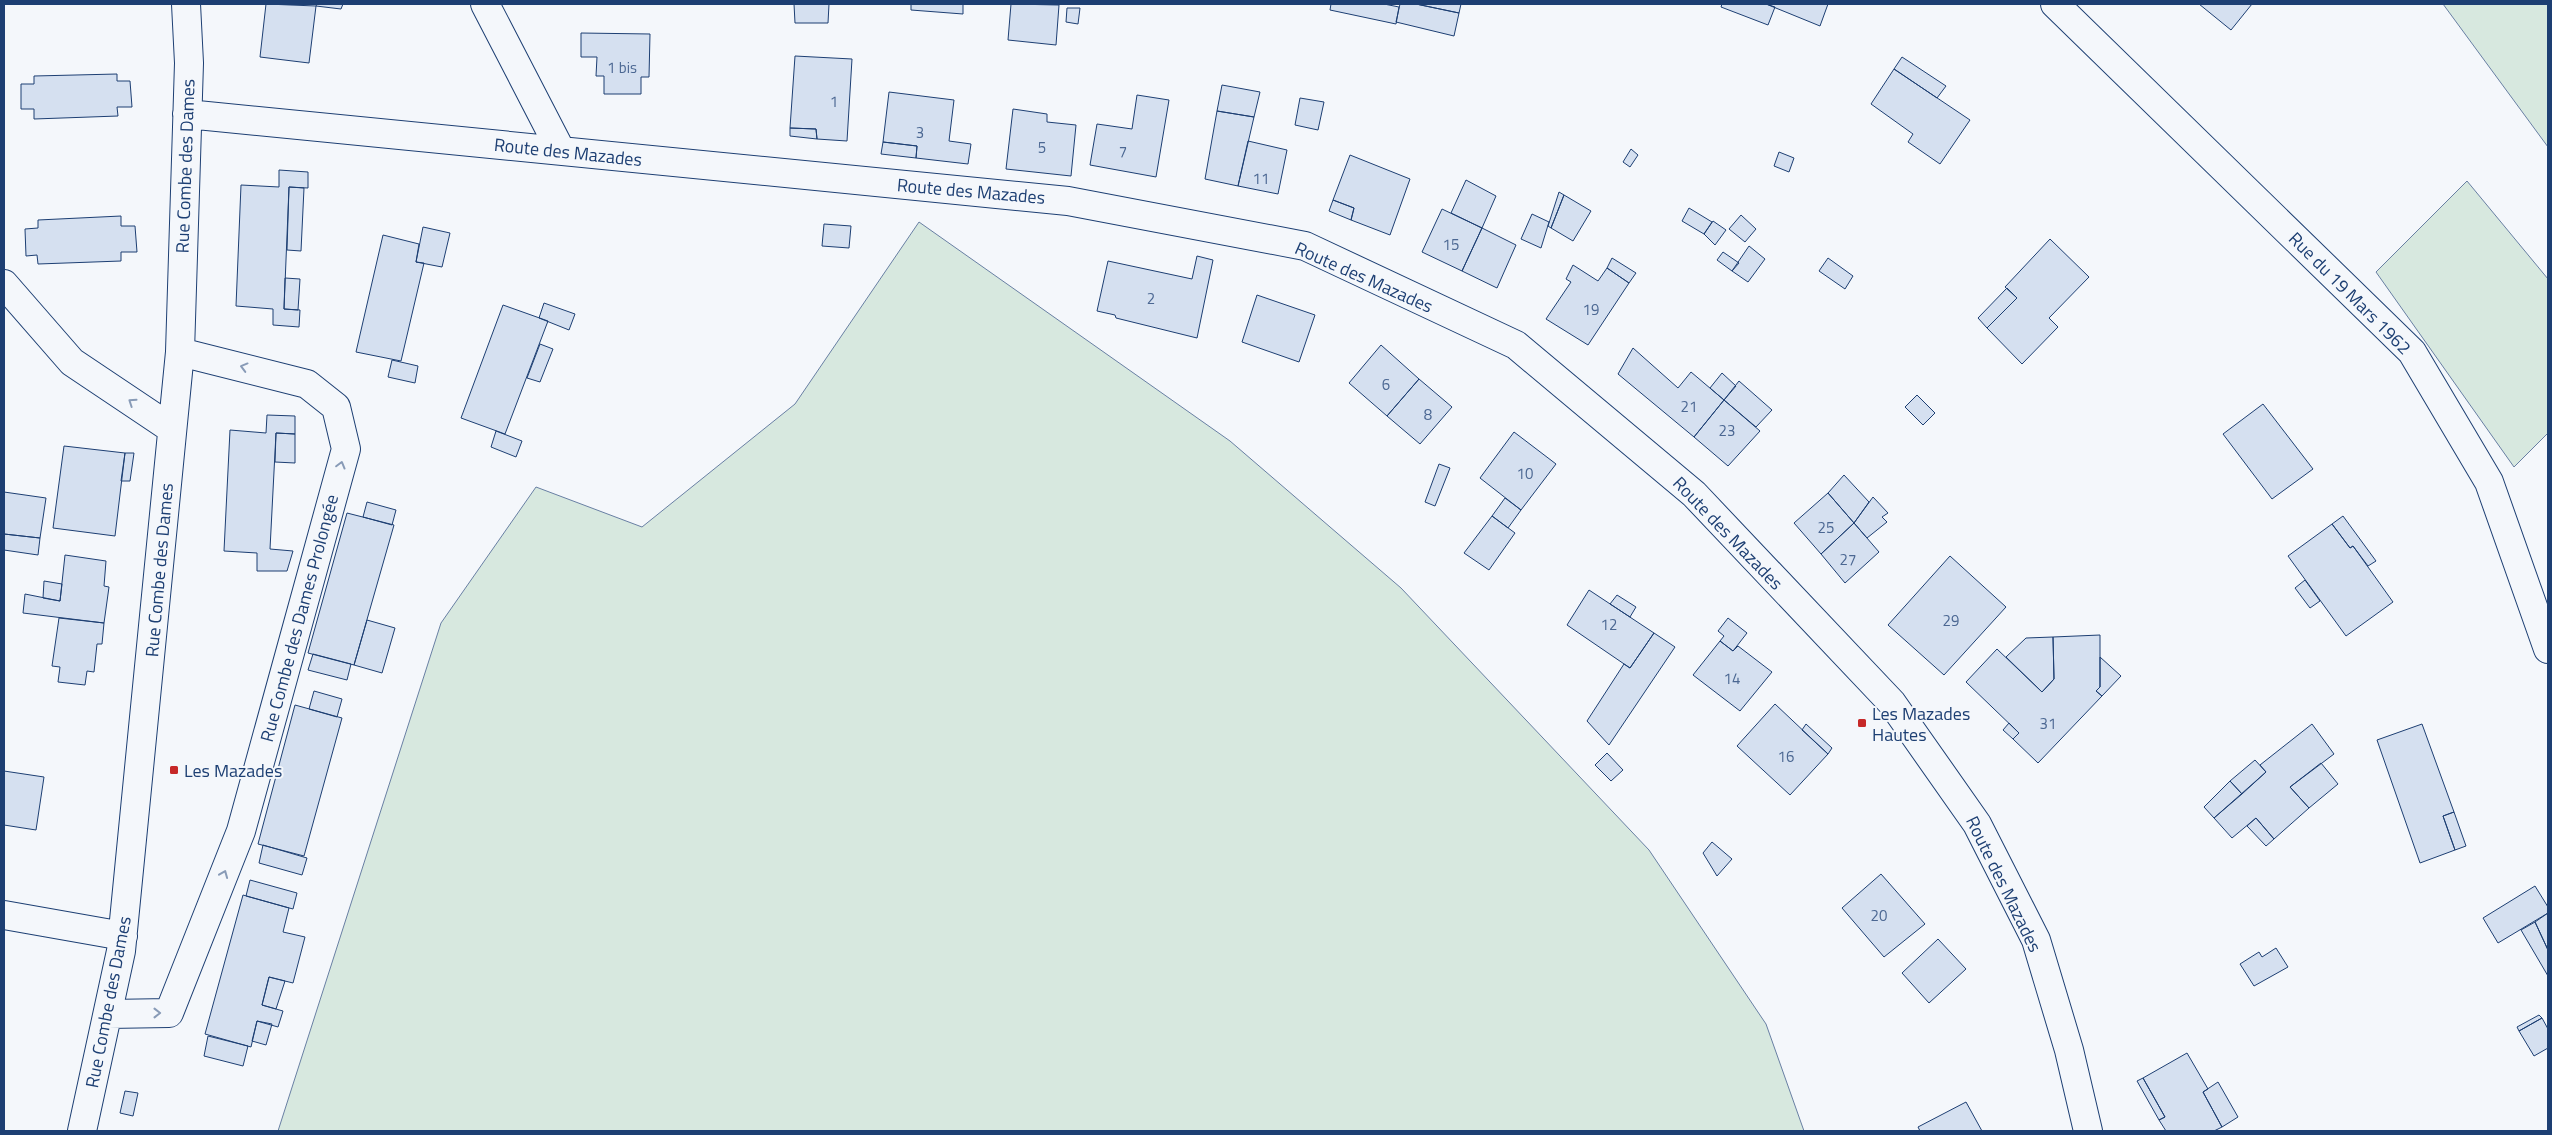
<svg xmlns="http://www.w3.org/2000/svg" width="2552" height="1135" font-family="'Titillium Web',sans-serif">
<rect width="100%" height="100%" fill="#f4f7fb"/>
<path fill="#d7e8df" stroke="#687fa3" d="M2443,4H2548V147Z
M2467,181L2548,279V433L2514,467L2376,272Z
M919,222L1230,441L1401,588L1649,850L1766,1024L1804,1131H278L441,623L536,487L642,527L795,404Z"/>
<path fill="#d5e0f0" stroke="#1d3f73" d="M266,4L316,6L309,63L260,57Z
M317,4H343L341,9L316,6Z
M794,4H829L828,23H795Z
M911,4H963V14L911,10Z
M1011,4L1059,5L1056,45L1008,40Z
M1331,4H1384L1399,7L1396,24L1330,10Z
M1400,4H1416L1459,13L1454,36L1396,22Z
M1416,4H1461L1459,13Z
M1722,4H1766L1775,7L1768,25L1721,7Z
M1766,4H1828L1820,26Z
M2199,4H2252L2231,30Z
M1067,8H1080L1078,24L1066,22Z
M581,33L650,34L649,77H641V94H604V76H596L597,57H581Z
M795,56L852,59L847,141L817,139L816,129L790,128Z
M1902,57L1946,86L1937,98L1894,69Z
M1894,69L1970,120L1940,164L1908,142L1913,134L1871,104Z
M117,74V81H130L132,107H117L118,116L34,119V109H21V84H34V76Z
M1222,85L1260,92L1254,117L1217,111Z
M889,92L954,100L949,141L971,144L968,164L916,158L917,146L883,142Z
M1137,95L1169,100L1156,177L1090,165L1097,124L1132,129Z
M1300,98L1324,102L1318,130L1295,125Z
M1013,109L1047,114V122L1076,125L1071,176L1006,169Z
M1217,111L1254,117L1238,186L1205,179Z
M790,128L816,129L817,139L790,136Z
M1248,141L1287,150L1278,194L1238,186Z
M883,142L917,146L916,158L881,154Z
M1631,149L1638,155L1630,167L1623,162Z
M1779,152L1794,158L1789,172L1774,166Z
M1350,155L1410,179L1390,235L1351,220L1354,208L1333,200Z
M279,170L308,172V188L289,187L284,309L300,310L299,327L273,325V309L236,306L241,185L279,187Z
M1466,180L1496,196L1482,228L1451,213Z
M289,187L304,188L301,251L287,250Z
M1559,192L1564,195L1551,228L1548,226Z
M1564,195L1591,211L1573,241L1551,228Z
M1333,200L1354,208L1351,220L1329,211Z
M1689,208L1712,222L1704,234L1682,221Z
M1442,209L1482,228L1462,271L1422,252Z
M1532,214L1549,222L1541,248L1521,239Z
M1741,215L1756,229L1745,242L1729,229Z
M121,216V226H135L137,252H121V261L38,264L37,255L26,256L25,229L38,228V220Z
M1713,221L1726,230L1715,245L1704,234Z
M824,224L851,226L849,248L822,246Z
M423,227L450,233L442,267L416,262Z
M1482,228L1516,245L1497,288L1462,271Z
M383,235L419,244L416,262L424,263L401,361L356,352Z
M2050,239L2089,277L2049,318L2058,327L2022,364L1987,328L2017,298L2005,287Z
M1749,246L1765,259L1748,282L1732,271Z
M1723,252L1739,263L1732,271L1717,260Z
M1197,256L1213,260L1197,338L1116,318L1115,315L1097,311L1108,261L1192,279Z
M1612,258L1636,273L1629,283L1607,268Z
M1828,258L1853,276L1845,289L1819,271Z
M1573,265L1598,281L1607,268L1629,283L1588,345L1546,319L1571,282L1566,279Z
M285,278L300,279L298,310L284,309Z
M2007,288L2017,298L1987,328L1978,318Z
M1257,295L1315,315L1299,362L1242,342Z
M544,303L575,314L569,330L539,318Z
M503,305L548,321L505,434L461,418Z
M540,344L553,349L540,382L527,378Z
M1381,345L1419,379L1387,416L1349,383Z
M1633,348L1678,388L1691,372L1724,400L1694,437L1618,374Z
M392,360L418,366L415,383L388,377Z
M1722,373L1736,386L1724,400L1710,388Z
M1419,379L1452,407L1420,444L1387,416Z
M1739,381L1772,410L1756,427L1724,400Z
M1917,395L1935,413L1923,425L1905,407Z
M1724,400L1760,431L1728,466L1694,437Z
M2263,404L2313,469L2272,499L2223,434Z
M267,415L295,416V434L276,433L270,549L293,551L287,571H257V553L224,551L230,430L266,433Z
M496,431L522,441L516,457L491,447Z
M1514,432L1556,464L1521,510L1480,478Z
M276,433L295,434V463L275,462Z
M64,446L125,453L115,536L53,528Z
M125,453H134L130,481H121Z
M1439,464L1450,468L1435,506L1425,502Z
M1844,475L1869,502L1854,523L1828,493Z
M4,492L46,498L40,538L4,534Z
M1828,493L1854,523L1821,554L1794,523Z
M1873,497L1888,513L1882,517L1887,522L1867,538L1854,523Z
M1505,498L1521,510L1508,528L1492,516Z
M367,502L396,510L392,525L363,517Z
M347,513L394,525L354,665L308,653Z
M1492,516L1515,533L1489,570L1464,553Z
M2343,516L2376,561L2368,566L2353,546L2350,548L2332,524Z
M1854,523L1879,552L1845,583L1821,554Z
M2332,524L2350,548L2353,546L2393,602L2346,636L2288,556Z
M4,534L40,538L38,555L4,550Z
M65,555L106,561L104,586L109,587L104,623L23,613L25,594L60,601Z
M1950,556L2006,607L1944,675L1888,625Z
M2305,580L2320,601L2310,608L2295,588Z
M44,581L62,584L60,601L43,598Z
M1589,590L1654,633L1630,668L1567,625Z
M1617,595L1636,607L1630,617L1610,604Z
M59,618L104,623L102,644H97L94,672L87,671L85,685L58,682L60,667L52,666Z
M1728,618L1747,633L1733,651L1720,641L1724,636L1718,631Z
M367,620L395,628L382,673L354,665Z
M1654,633L1675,647L1609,745L1587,721L1624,664L1630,668Z
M2100,635V687L2096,691L2102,696L2038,763L2013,739L2019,733L1966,682L1997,649L2042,692L2054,679L2053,637Z
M2053,637L2054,679L2042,692L2006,657L2026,638Z
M1720,641L1733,651L1738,646L1772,672L1740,711L1693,675Z
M313,654L351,664L347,680L308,670Z
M2100,657L2121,676L2102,696L2096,691L2100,687Z
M314,691L342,699L337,717L309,709Z
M1775,704L1828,754L1790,795L1737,746Z
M295,705L342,718L304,856L258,844Z
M2009,723L2019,733L2013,739L2003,730Z
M1806,724L1832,748L1828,754L1802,730Z
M2312,724L2334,754L2290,787L2309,808L2274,839L2256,818L2232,838L2214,818L2266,772L2260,765Z
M2422,724L2454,812L2443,816L2455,850L2420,863L2377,740Z
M1607,753L1623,770L1611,781L1595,765Z
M2255,760L2266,772L2242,794L2230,781Z
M2321,763L2338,784L2309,808L2290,787Z
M4,771L44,777L36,830L4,825Z
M2230,781L2242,794L2214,818L2204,807Z
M2454,812L2466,846L2455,850L2443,816Z
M2256,818L2274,839L2266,846L2247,826Z
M1712,842L1732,859L1717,876L1703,853Z
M263,845L307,858L302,875L259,863Z
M1881,874L1925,924L1884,957L1842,908Z
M250,880L297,893L293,909L246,896Z
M2535,886L2548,907V913L2498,943L2483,918Z
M243,895L289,908L283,932L305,937L293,983L269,977L262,1005L283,1011L278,1027L257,1021L251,1047L205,1034Z
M2548,913V950L2535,922Z
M2535,922L2548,950V976L2521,930Z
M1938,939L1966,969L1929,1003L1902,973Z
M2276,948L2288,967L2254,986L2240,964L2259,952L2262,957Z
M269,977L285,981L276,1009L262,1005Z
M2539,1015L2542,1018L2519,1031L2517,1027Z
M2542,1018L2548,1029V1048L2534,1056L2519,1031Z
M257,1021L272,1024L266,1045L252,1041Z
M208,1036L248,1046L243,1066L204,1056Z
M2187,1053L2208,1089L2203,1092L2222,1127L2214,1131H2166L2159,1120L2165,1117L2143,1078Z
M2143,1078L2165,1117L2159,1120L2137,1081Z
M2218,1082L2238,1117L2222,1127L2203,1092Z
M125,1091L138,1093L133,1116L120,1113Z
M1966,1102L1982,1131H1920L1918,1127Z"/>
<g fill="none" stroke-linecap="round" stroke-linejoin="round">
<defs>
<path id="minor" d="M485,4L561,151
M2055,4L2412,352L2489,482L2548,649
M187,114L1068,201L1305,246L1516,345L1694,494L1892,703L1977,824L2036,940L2069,1050L2088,1131
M4,284L72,362L172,429
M4,915L123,936
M108,1014L169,1013L241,831L346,449L336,407L307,384L180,352
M82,1131L121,951L180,352L189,63L186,4"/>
</defs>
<use href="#minor" stroke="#1d3f73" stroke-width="30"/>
<use href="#minor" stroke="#f4f7fb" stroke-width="28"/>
</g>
<defs><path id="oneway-chevron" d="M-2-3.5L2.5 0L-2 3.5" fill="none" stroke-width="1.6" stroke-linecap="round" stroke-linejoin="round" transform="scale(1.25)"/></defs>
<g stroke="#889bb7">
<use href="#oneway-chevron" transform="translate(244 367) rotate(-165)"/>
<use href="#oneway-chevron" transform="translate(132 402) rotate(-146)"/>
<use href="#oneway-chevron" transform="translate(341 465) rotate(-75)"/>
<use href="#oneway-chevron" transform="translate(224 874) rotate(-68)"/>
<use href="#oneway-chevron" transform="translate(157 1013)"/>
</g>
<g fill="#c62828" stroke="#f4f7fb" stroke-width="2">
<rect x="1857" y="718" width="10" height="10" rx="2.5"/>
<rect x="169" y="765" width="10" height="10" rx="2.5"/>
</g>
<g text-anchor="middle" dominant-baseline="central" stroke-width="4" stroke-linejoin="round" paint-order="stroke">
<g font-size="15" fill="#4b6792">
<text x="622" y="67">1 bis</text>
<text x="834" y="101">1</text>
<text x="920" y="132">3</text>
<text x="1042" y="147">5</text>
<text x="1123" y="151">7</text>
<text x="1261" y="178">11</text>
<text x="1451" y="244">15</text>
<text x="1151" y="298">2</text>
<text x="1591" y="309">19</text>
<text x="1386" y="384">6</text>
<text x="1689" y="406">21</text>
<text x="1428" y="414">8</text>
<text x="1727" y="430">23</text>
<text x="1525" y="473">10</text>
<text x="1826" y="527">25</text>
<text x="1848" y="559">27</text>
<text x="1951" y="620">29</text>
<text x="1609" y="624">12</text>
<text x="1732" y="678">14</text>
<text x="2048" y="723">31</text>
<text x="1786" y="756">16</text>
<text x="1879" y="915">20</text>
</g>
<g font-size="18" fill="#1d3f73" stroke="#f4f7fb">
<text transform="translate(568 152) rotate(6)">Route des Mazades</text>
<text transform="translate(185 166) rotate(-88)">Rue Combe des Dames</text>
<text transform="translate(971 191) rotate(5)">Route des Mazades</text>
<text transform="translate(1364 277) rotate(24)">Route des Mazades</text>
<text transform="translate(2350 293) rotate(45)">Rue du 19 Mars 1962</text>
<text transform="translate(1728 533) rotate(46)">Route des Mazades</text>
<text transform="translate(159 570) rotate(-85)">Rue Combe des Dames</text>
<text transform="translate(299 618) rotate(-75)">Rue Combe des Dames Prolongée</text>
<text transform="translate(2004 884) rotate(64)">Route des Mazades</text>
<text transform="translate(108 1002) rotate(-79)">Rue Combe des Dames</text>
</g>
<g font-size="18" fill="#1d3f73" stroke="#f4f7fb" text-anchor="start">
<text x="1872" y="713">Les Mazades<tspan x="1872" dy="21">Hautes</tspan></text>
<text x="184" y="770">Les Mazades</text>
</g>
</g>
<rect width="2552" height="1135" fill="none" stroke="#1d3f73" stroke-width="10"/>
</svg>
